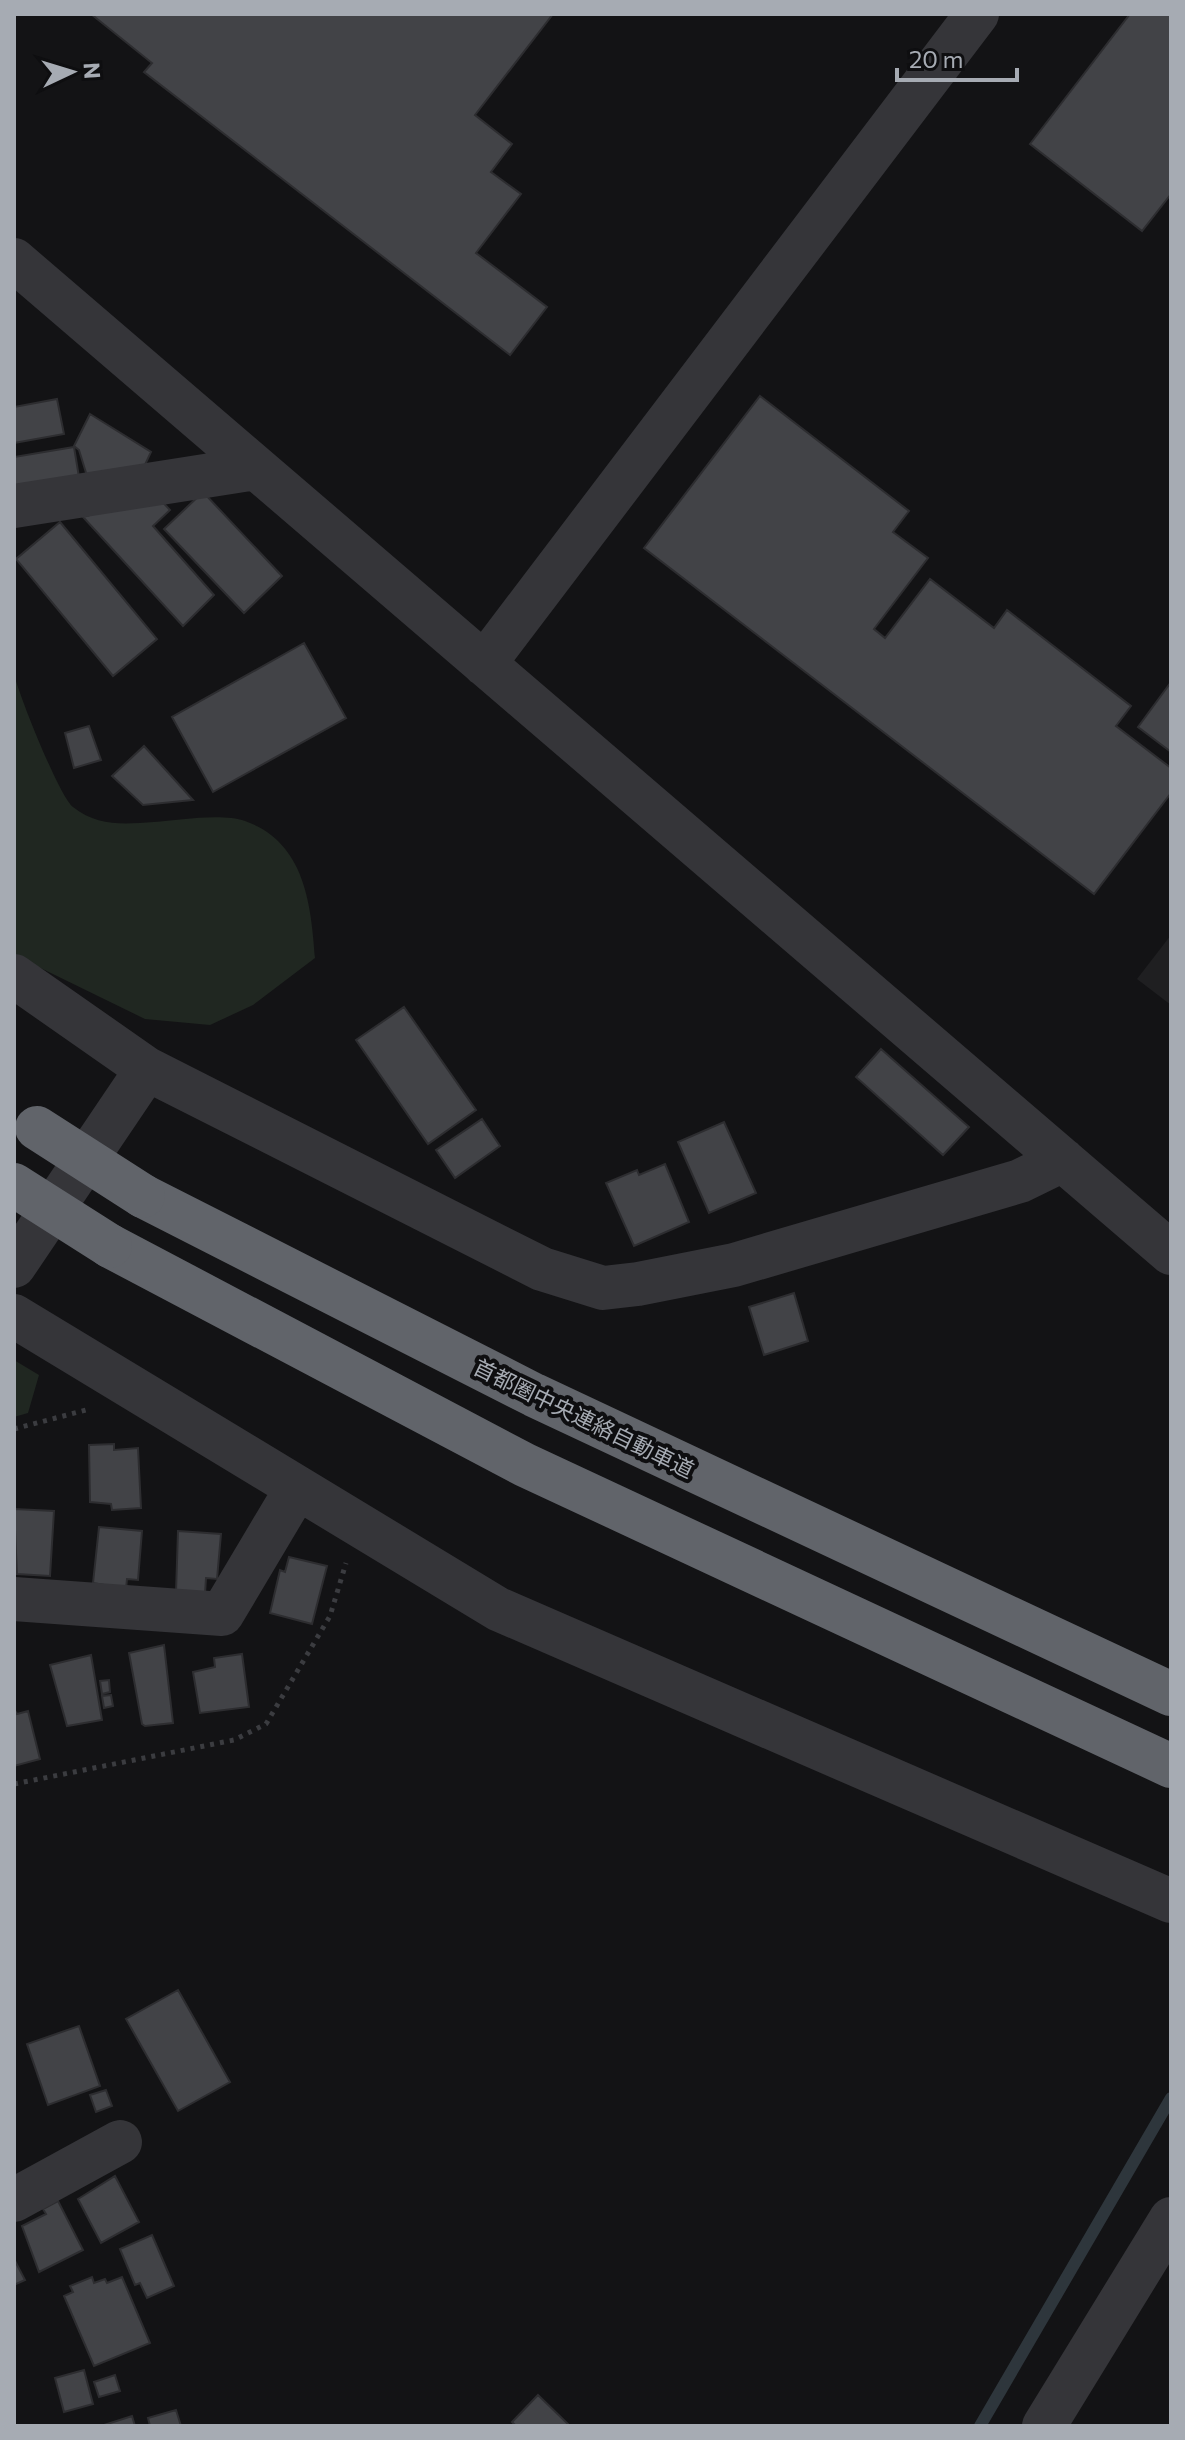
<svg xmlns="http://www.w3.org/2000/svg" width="1185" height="2440" font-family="Commissioner,'Noto Sans JP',sans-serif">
<rect width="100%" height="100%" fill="#131315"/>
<path fill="#1f1f21" d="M1171,935V1005L1137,979Z"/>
<path fill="#202721" d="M14,674C19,695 59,796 73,807C98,827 125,824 154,822C179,820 222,813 245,821C305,842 311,904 315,958L253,1005L210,1025L145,1019L14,955Z
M14,1360L39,1375L28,1413L14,1417Z"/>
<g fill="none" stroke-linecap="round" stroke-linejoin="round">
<path stroke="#2e363c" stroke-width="12" d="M980,2426L1171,2098"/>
</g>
<path fill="#424347" stroke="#2d2d30" stroke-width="2" d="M91,14H553L475,115L512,144L491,172L521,194L476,253L547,307L510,355L144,72L152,63Z
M1130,14H1171V194L1142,231L1030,144Z
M760,396L909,511L893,532L928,558L874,629L885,638L930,579L994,628L1007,610L1131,706L1116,726L1171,768V793L1094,894L644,548Z
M57,399L64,434L14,443V407Z
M90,414L151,452L143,469L87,476L79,450L74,446Z
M74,447L79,477L14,488V457Z
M203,492L282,576L244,613L164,529Z
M157,496L170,510L153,526L214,595L183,626L83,517Z
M60,522L157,639L113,676L16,559Z
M304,643L346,718L213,792L172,717Z
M1171,682V752L1138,727Z
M89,726L101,760L74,768L65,733Z
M144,746L193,800L143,805L112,776Z
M404,1007L476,1110L428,1144L356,1040Z
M881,1049L969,1127L943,1155L856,1077Z
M482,1119L500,1146L455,1178L436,1150Z
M724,1122L756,1193L709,1213L678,1142Z
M665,1164L689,1222L634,1246L606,1183L637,1170L639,1175Z
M794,1293L808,1341L764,1355L749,1307Z
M114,1444V1450L138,1448L141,1508L112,1510L111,1504L90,1502L89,1445Z
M14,1509L54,1511L50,1576L17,1574Z
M99,1527L142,1531L138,1580L127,1579L126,1589L93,1583Z
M178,1531L221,1534L217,1579L206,1578L205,1594L176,1592Z
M289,1557L327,1566L312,1624L270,1613L280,1570L285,1572Z
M164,1645L173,1723L145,1726L142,1724L129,1653Z
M242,1654L249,1707L200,1713L193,1672L215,1667L214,1658Z
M91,1655L102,1720L67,1726L50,1665Z
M109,1680L110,1692L102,1694L100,1681Z
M111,1695L113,1706L104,1708L102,1696Z
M14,1709L17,1714L28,1711L40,1759L14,1766Z
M178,1990L230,2082L178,2111L126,2019Z
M79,2026L100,2086L48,2105L27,2044Z
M106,2090L112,2106L96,2112L90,2095Z
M115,2176L139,2222L101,2243L78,2199Z
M58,2201L83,2250L39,2272L22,2226L46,2214L43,2209Z
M152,2235L174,2286L147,2298L140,2283L135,2285L120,2249Z
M14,2259L25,2280L14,2285Z
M92,2277L94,2283L105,2279L107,2283L122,2277L150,2343L94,2366L64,2296L73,2292L70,2286Z
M84,2370L93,2404L64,2412L55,2378Z
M115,2375L120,2391L99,2397L94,2382Z
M538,2395L570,2426H516L512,2422Z
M176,2410L181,2426H150L148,2418Z
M132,2416L135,2426H101Z"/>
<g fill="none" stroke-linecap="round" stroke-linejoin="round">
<path stroke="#3b3c40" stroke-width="5" stroke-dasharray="4 6" stroke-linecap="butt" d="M14,1429L86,1410
M14,1784L234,1740L266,1724L330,1616L346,1563"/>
<path stroke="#353539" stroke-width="44" d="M14,260L1171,1253
M14,506L256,468
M484,664L977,14
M14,976L147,1069L542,1269L603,1288L638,1284L734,1265L1020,1181L1063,1160
M14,1266L147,1069
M14,1316L498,1609L1171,1901
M14,1599L222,1614L297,1488
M14,2200L120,2142
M1044,2426L1171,2219"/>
<path stroke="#61646a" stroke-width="44" d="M143,1196L534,1395L1171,1694
M110,1246L525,1465L1171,1766"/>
<path stroke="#61646a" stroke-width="44" d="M37,1128L143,1196
M14,1185L110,1246"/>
</g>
<g text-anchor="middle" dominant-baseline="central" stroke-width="8" stroke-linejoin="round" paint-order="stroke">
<g font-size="22" fill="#a6abb3" stroke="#0e0e10">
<text transform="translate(584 1418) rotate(26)">首都圏中央連絡自動車道</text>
</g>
</g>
<rect width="1185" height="2440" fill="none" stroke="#a6abb3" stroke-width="32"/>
<g transform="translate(72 72) rotate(86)" stroke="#0e0e10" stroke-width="6" paint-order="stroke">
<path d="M0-6L14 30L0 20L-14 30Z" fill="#a6abb3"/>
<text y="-12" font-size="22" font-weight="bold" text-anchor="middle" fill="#a6abb3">N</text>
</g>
<path d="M897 68v12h120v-12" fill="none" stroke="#a6abb3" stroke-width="4"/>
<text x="909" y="68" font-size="24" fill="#a6abb3" stroke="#0e0e10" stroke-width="6" paint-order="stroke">20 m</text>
</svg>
